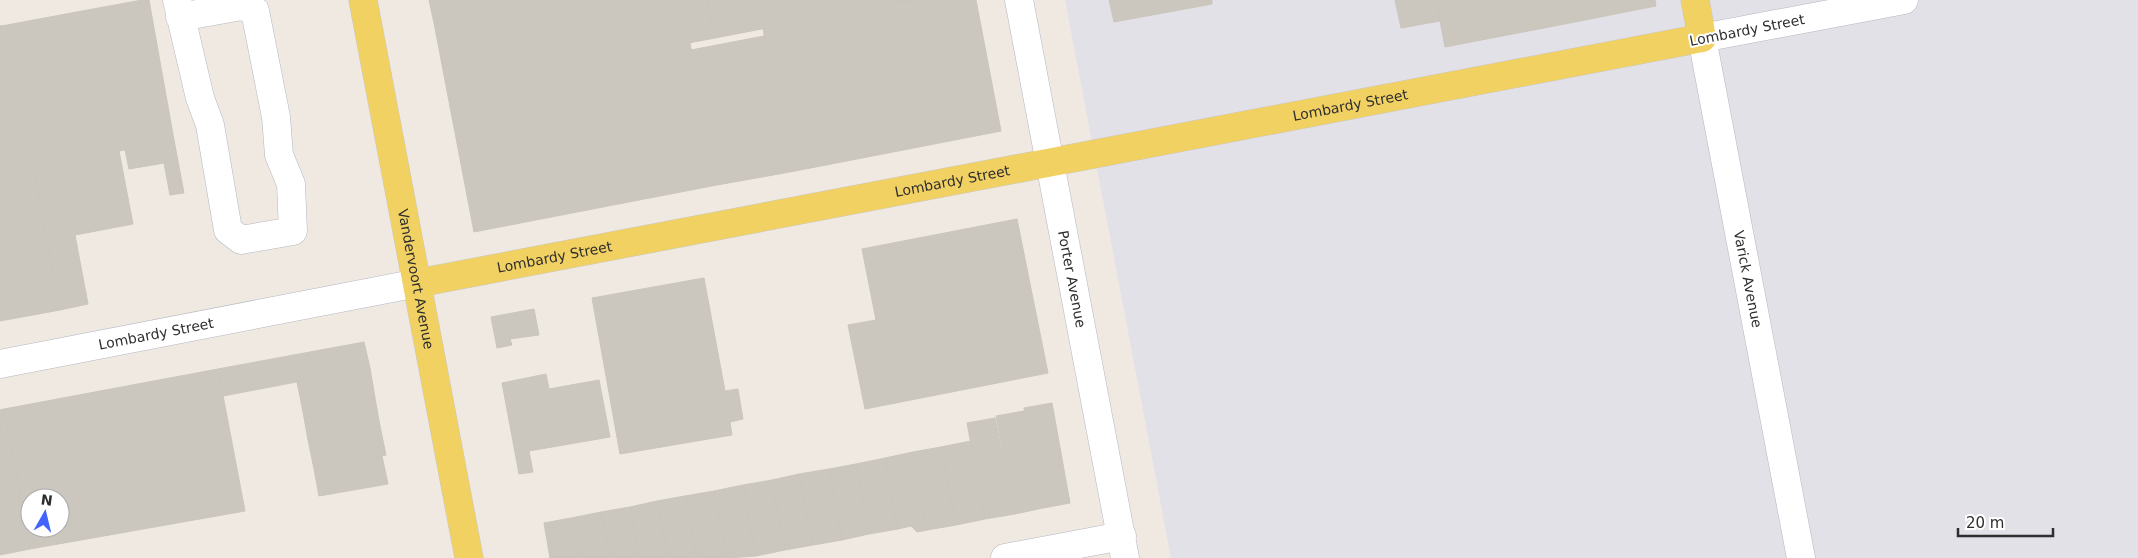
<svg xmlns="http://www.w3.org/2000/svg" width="2138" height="558" font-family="'DejaVu Sans',sans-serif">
<rect width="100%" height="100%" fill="#efe9e1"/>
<path fill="#e3e1e8" d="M1065,0H2138V558H1171Z"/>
<path fill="#cbc7bf" stroke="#cbc5ba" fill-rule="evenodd" d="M142,0H149L174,140L119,151L93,9Z
M429,0H475L478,15L434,23Z
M475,0H707L715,38L545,70L537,27L482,37Z
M707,0H912L715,38Z
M912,0H976L1001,131L790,172L763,29Z
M1109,0H1212V4L1114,22Z
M1395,0H1436L1440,21L1401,28Z
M1436,0H1544L1549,27L1445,47Z
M1544,0H1655L1656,6L1549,27Z
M93,9L119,151L33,167L7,25Z
M478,15L482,37L537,27L572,213L474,232L434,23Z
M7,25L33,167L0,173V26Z
M764,36L790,172L717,185L691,50Z
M690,43L717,185L608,206L580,63Z
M580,63L608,206L572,213L545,70Z
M174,140L184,193L170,195L164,163L129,169L125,150Z
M119,151L133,224L75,235L88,304L60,310L33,167Z
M33,167L60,310L0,321V173Z
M1017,219L1048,373L865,409L848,325L876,320L862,249Z
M704,278L725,391L738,389L743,419L730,422L732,435L620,454L592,298Z
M534,309L539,335L510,339L512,345L497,348L491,317Z
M364,342L370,368L223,396L218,369Z
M370,368L375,398L303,412L297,382Z
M218,369L245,511L30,549L4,409ZM30,498H60V528H30Z
M546,374L549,389L599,380L610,437L529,451L533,472L519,474L502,383Z
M375,398L380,426L308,440L303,412Z
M1052,403L1070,503L1043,508L1024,408Z
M4,409L30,549L0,555V410Z
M1024,411L1043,508L1015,514L996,416Z
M995,418L1015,514L985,519L967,423Z
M380,426L386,455L314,469L308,440Z
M971,441L985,519L956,525L941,447Z
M941,447L956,525L927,530L913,452Z
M913,452L927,530L917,532L911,526L898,529L885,458Z
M382,456L388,484L319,496L314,469Z
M885,458L898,529L869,534L856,464Z
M856,464L869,534L842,540L829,469Z
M829,469L842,540L813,545L799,474Z
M799,474L813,545L785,550L772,480Z
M772,480L785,550L756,556L743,485Z
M743,485L756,556L727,558L714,491Z
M714,491L727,558H697L685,496Z
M685,496L697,558H668L657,501Z
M657,501L668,558H640L630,507Z
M630,507L640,558H610L601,512Z
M601,512L610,558H579L571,518Z
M571,518L579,558H550L544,523Z"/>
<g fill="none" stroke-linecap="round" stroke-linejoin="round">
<defs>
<g id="minor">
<path d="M177,0L200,98L210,125L228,230L241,240L293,231L291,184L279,155L276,117L255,11L242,6L180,17"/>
<path id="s1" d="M1019,0L1125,558"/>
<path id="s2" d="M0,364L418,283"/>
<path d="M1005,558L1122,536"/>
<path d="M1801,558L1702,38L1904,0"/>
</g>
<g id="major">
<path id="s3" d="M363,0L469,558"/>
<path id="s4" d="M418,283L1702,38L1695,0"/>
</g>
</defs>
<use href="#minor" stroke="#b4b7c1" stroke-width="29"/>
<use href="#major" stroke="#c9c9c9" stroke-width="29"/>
<use href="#minor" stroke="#fff" stroke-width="28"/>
<use href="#major" stroke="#f2d163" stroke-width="28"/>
</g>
<g text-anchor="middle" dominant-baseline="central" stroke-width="4" stroke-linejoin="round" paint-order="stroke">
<g font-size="14" fill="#2e2e2e" stroke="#fff">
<text transform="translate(1747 30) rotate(-11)">Lombardy Street</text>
<text stroke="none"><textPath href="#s4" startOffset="949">Lombardy Street</textPath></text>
<text stroke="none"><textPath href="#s4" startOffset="544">Lombardy Street</textPath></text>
<text stroke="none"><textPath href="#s4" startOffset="139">Lombardy Street</textPath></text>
<text stroke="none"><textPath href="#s3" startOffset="284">Vandervoort Avenue</textPath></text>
<text stroke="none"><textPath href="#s1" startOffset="284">Porter Avenue</textPath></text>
<text transform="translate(1748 279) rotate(79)">Varick Avenue</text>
<text stroke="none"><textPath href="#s2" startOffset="159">Lombardy Street</textPath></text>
</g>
</g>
<g transform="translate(45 513) rotate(8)"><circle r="24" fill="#ffffff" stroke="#ababab"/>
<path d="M0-4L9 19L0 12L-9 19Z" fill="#4264fb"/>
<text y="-8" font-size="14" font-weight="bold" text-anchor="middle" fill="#2e2e2e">N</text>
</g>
<path d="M1958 528v8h95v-8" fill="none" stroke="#2e2e2e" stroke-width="2.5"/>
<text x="1966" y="528" font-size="15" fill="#2e2e2e" stroke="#ffffff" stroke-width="4" paint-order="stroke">20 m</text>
</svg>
